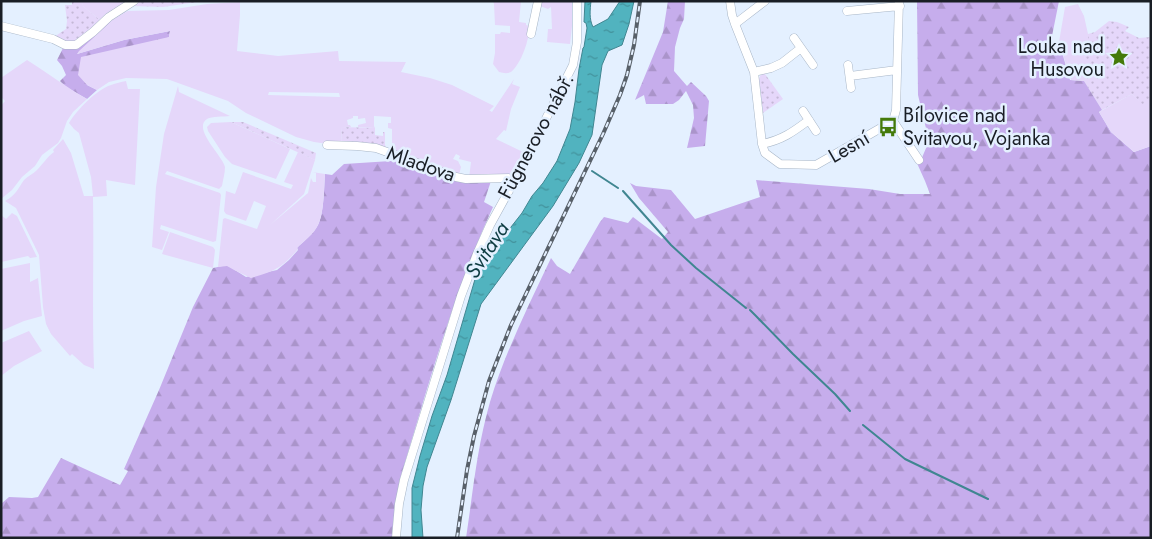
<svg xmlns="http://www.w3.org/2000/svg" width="1152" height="539" font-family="Jost,sans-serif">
<defs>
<pattern id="grass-dots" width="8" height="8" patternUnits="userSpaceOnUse" patternTransform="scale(1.25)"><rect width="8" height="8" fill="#e5d7fa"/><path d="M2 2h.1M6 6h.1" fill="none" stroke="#c4b8d6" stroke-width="1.8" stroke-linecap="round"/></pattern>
<pattern id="forest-firs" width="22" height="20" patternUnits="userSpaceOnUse" patternTransform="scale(1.25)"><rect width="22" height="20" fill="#c6adec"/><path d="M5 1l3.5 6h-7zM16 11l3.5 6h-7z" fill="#aa94ca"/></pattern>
<pattern id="water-ripples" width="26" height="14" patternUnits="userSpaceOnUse" patternTransform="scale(1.25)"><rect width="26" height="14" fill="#51b3bf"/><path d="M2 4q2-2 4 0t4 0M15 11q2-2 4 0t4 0" fill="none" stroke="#42919b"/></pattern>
</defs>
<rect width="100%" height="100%" fill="#e4f0ff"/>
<path fill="url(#grass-dots)" d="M72,1H80L84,7L100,20L93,28L71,44L54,37L66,29L67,21L65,5H72Z
M139,1H204L163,7L133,6Z
M1109,21L1117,22L1129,27L1125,31L1139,38L1151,37V102L1145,108L1132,94L1102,110L1084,81V59L1088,44V34L1095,32Z
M762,74H765L783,99L763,113L759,79L760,76Z
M231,122H243L316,153L315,160Z
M341,127L375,128V135L383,136V132H385V145L387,150L342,144Z"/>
<path fill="url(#forest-firs)" d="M668,1H685L684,19L680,28L675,47L674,71L687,86L691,82L706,96L709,101L705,146L687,148L694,118L693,105L686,91L679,100L673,104H646L644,95L635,100L663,32Z
M917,1H1059L1051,41L1059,42L1070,80L1084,81L1102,110L1099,112L1111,132L1134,152L1151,146V538H466C473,492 477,447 490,402C505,352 529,305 551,258L557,266L570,274L600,222L604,217L628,223L633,217L662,239L668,232L639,198L630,183L636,186L671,190L695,219L760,197L756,180L869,189L900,194H930L925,181L916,161L921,160L929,141L918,95Z
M127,11L115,18L77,54L124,40L170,31L169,37L87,85L97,90L87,99L66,87L60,81L66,75L62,66L57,60L64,46L67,48L113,16Z
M391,161L415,164L491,181L484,202L493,207C453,294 428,387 400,479L395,504L392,538H1V504L9,497L32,498L38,497L61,458L120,485L128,471L124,469L159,390L193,307L213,268L227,265L246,277L277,270L289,260L298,250L297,248C304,241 313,234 318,225C324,214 324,188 325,174L332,175L344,164Z"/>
<path fill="#e5d7fa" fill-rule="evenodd" d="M80,1H131L100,20L84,7Z
M493,1H521L519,22L526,23V25L530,26C529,39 522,63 511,72C507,74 503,73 499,72L493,64L495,53V34H500L501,32L510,33V26L495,25L494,4Z
M541,1H572V26L570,44L547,42L548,29H552L551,7L548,9L540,6Z
M240,2V15L237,51L278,56L338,51L339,61L406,62L401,72L430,78L452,85L494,106L490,110H489L492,112L514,79L512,84L520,87L511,109L506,131L504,130L496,139L523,152L511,174L508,176L469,178L471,162L459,159L460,156L456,154L453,159L458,161L461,167L459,175L392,151V129L388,128V123H391V117L374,116V126L375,128L355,127H358V125L366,123L365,118L358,119V116H353V118L347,120L348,125H350L351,127H354H341L342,144H328L314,142L296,137L246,113L228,101L167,79L126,78L109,82L97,90L87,85L78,75L81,57L169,37L170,31L124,40L77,54L79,51L115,18L128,11L169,10L207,4ZM269,92L339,93L340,97L268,95Z
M1078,4L1084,16L1088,34V44L1084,59V81L1071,80L1059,42L1065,7Z
M27,60C48,73 66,87 87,99L73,112L67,121L61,138L58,143L42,155L35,166L22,177L12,190L1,199V106L5,101L1,97V78Z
M126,81L128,89H140L135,185L106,180L107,196L93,197C94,254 92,311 94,369L84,365L72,354L70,356L51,334L46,324L43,307L39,255L16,208L5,201C16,195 17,190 24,180C28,176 33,174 37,170C43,164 47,157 54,152L53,150L63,139L71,153L84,196H93L91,177L79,133L74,129L69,123C77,110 96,90 111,85C116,83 121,82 126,81Z
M178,86L179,92L230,116C223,117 212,116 207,119C192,129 223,156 225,167C225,173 223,180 222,186L219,189L167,171L165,174L220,193L221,195L216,241L213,242L161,225L160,229L169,232L162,250L152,247L156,187L164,134Z
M1132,94L1145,107L1151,102V146L1134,152L1111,132L1099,112Z
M231,122L290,149L276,179L232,164L225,157L208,131L207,127L211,123Z
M298,152L315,160L304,194L270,225L308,193L311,178L313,182H316V173L312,172L325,174C324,188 324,213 318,225C314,234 304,241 297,248L298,249C282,268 275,271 251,278L236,271L227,266L218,267L223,219L225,218L257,229L266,206L254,201L246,221L226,214L224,211L226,191L235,194L243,172L291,189L293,185L284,182Z
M12,213L17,216L37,257L30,258L28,256L1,262V215L6,219Z
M170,232L213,247L215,250L213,268L162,254Z
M30,263V282L38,278L42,316L24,321L1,331V269Z
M29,331L42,351L14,366L1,376V343Z"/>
<path fill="url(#water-ripples)" stroke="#408691" d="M585,1H591C590,10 589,19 593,27L608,19L620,1H634L629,24L622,45L608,51L602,65L592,135L579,163L553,206L481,304L451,400L427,467L423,486L421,510L423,538H412V488L420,456L432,416L447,375L478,269L522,213L532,196L543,183L557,161L570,129L575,102L579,69L583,48L584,47L587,28L586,23L584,22Z"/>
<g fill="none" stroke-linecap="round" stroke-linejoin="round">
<path stroke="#408691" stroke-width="2" d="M592,171L618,188
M623,191L671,245L696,268L746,308
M750,310L756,316L793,354L835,394L850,411
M863,425L905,459L988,499"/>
<defs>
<path id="minor" d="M730,1L732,15L735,24L754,72L762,144L765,153L780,164L816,165L893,121L896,110L899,1
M847,11L900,6
M735,24L765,1
M1,26L53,39L65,45H76L93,32L109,17L134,1
M531,34L538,1
M794,38L813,65
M848,65L851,88
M754,72L771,68L782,63L801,48
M850,76L897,70
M803,111L816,131
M893,121L919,160
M762,144C782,140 793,132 809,120
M327,145L357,146L376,148L456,177L466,179L516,178
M396,538L399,504L404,480L461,296L477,254L490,225L516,178L573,65L577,42V1"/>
</defs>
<use href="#minor" stroke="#a8b6c7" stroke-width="9"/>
<use href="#minor" stroke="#fff" stroke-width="8"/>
<defs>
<path id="rail" d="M457,538L467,470L474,436L489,381L511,325L603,134L620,95L627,75L634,45L640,1"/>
</defs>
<use href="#rail" stroke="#586069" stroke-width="4"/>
<use href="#rail" stroke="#e4f0ff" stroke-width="2" stroke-dasharray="5.5" stroke-linecap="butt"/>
</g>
<defs>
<symbol id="sight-bare" viewBox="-9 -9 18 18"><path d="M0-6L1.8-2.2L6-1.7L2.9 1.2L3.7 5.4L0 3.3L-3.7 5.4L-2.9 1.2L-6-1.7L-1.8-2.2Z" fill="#447a0a" stroke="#e4f0ff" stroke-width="2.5" paint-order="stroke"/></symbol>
<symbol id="bus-bare" viewBox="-9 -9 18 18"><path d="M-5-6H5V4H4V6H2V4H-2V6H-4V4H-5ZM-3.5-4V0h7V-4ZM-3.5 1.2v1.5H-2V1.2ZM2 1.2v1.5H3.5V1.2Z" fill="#447a0a" stroke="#e4f0ff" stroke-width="2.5" paint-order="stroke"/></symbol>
</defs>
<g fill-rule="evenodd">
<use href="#sight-bare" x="1105" y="43" width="28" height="28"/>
<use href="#bus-bare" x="874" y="113" width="28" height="28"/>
</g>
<g text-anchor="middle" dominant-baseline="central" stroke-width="5" stroke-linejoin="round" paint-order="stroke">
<g font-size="20" fill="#191e25" stroke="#e4f0ff" text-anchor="end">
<text x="1104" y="46">Louka nad<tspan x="1104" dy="23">Husovou</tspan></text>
<text x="903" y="115" text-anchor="start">Bílovice nad<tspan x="903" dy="23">Svitavou, Vojanka</tspan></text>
</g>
<g font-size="20" fill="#191e25" stroke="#e4f0ff">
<text transform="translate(536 136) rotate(-62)">Fügnerovo nábř.</text>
<text transform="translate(849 147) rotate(-30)">Lesní</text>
<text transform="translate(421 164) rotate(19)">Mladova</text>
</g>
<g font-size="21" font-style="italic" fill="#0e3c42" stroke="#e4f0ff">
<text transform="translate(487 250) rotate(-57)">Svitava</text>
</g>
</g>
<rect width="1152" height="539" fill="none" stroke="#191e25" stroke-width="5"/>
</svg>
